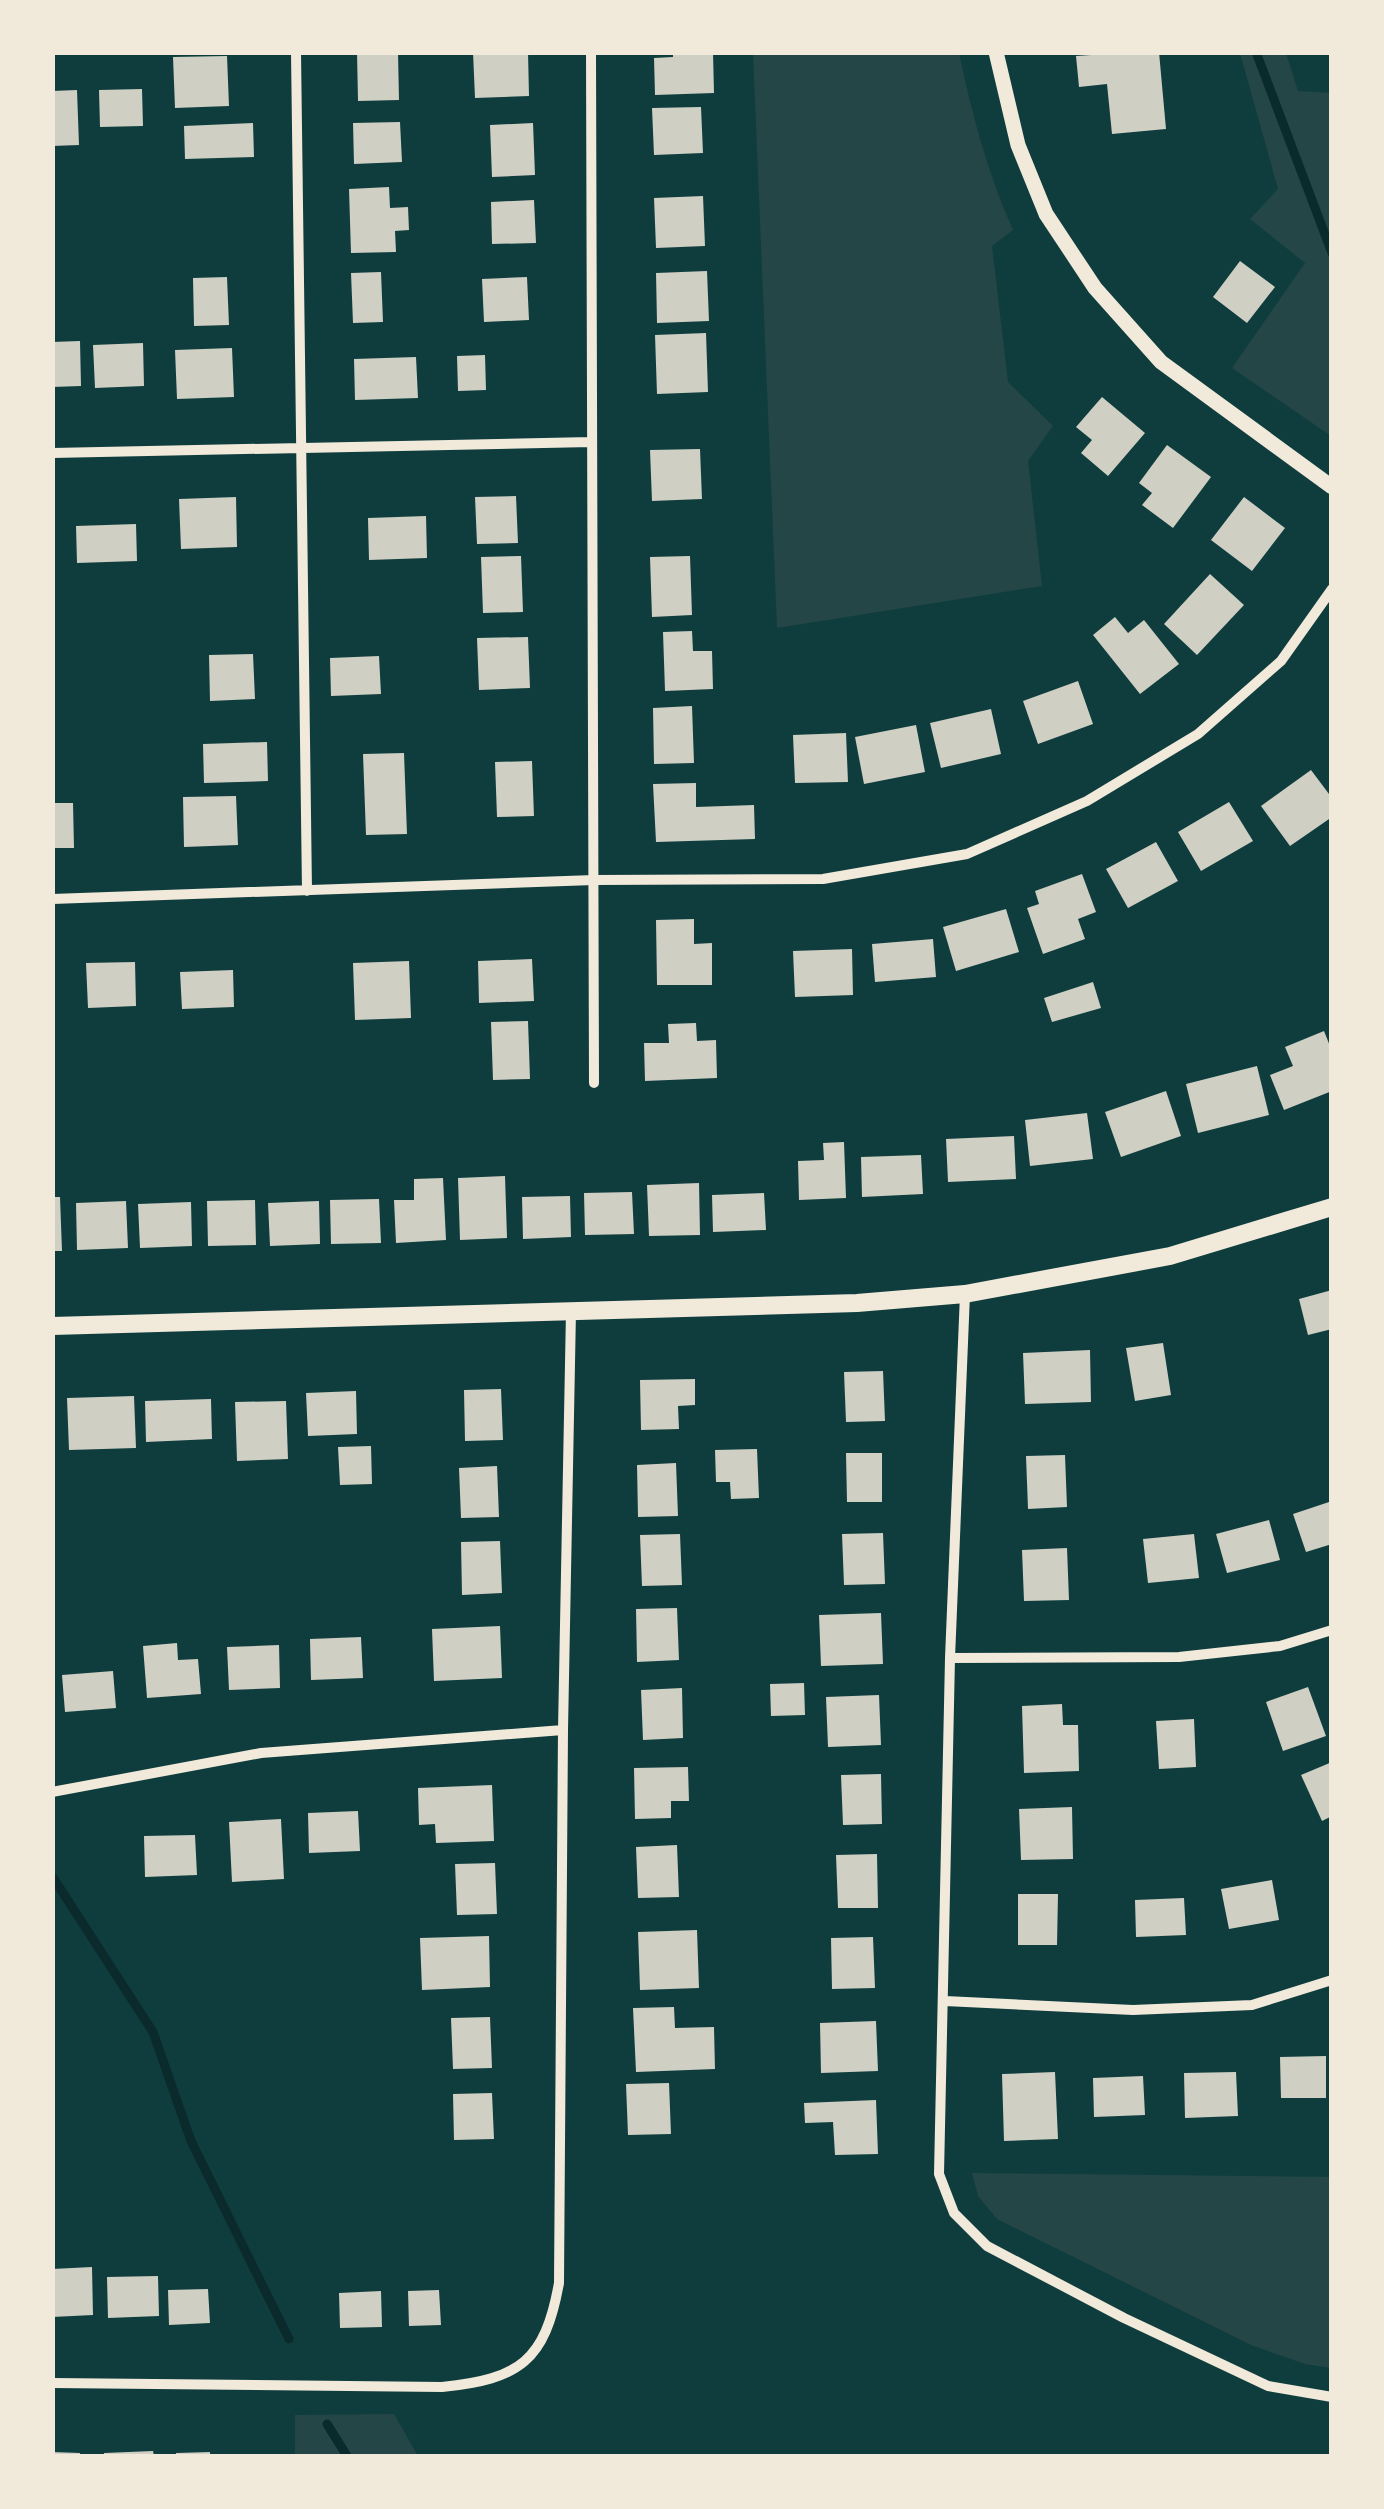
<svg xmlns="http://www.w3.org/2000/svg" width="1384" height="2509" font-family="Roboto,sans-serif">
<rect width="100%" height="100%" fill="#0f3d3e"/>
<path fill="#244646" d="M753,53H959C972,114 987,172 1013,230L992,246L1008,382L1053,426L1028,461L1042,586L777,628Z
M1240,53H1286L1298,91L1331,93V436L1232,368L1305,263L1250,219L1278,189Z
M972,2173L1331,2177V2368L1305,2364L1251,2345L997,2219L978,2196Z
M394,2414L418,2456H295V2415Z"/>
<g fill="none" stroke-linecap="round" stroke-linejoin="round">
<path stroke="#0a2a2b" stroke-width="9" d="M1256,52L1332,253
M52,1876L153,2032L191,2141L289,2339
M327,2424L347,2456"/>
</g>
<path fill="#cfcfc3" d="M357,52H398L399,100L358,101Z
M473,52H528L529,96L475,98Z
M673,52H713L714,93L655,95L654,58L673,57Z
M1091,52H1159L1166,129L1112,134L1107,84L1079,87L1076,56L1091,55Z
M227,56L229,106L175,108L173,57Z
M142,89L143,126L100,127L99,90Z
M77,90L79,145L52,146V91Z
M701,107L703,153L654,155L652,108Z
M400,122L402,162L354,164L353,123Z
M253,123L254,157L185,159L184,126Z
M533,123L535,175L492,177L490,125Z
M389,187L390,208L408,207L409,230L395,231L396,252L351,253L349,189Z
M703,196L705,246L656,248L654,198Z
M534,200L536,243L492,244L491,202Z
M1240,261L1275,287L1247,323L1213,297Z
M707,271L709,321L657,323L656,273Z
M381,272L383,322L353,323L351,273Z
M227,277L229,325L194,326L193,278Z
M527,277L529,320L484,322L482,279Z
M706,333L708,392L657,394L655,335Z
M80,341L81,386L52,387V342Z
M143,343L144,386L95,388L93,345Z
M232,348L234,397L177,399L175,350Z
M485,355L486,390L458,391L457,356Z
M416,357L418,398L355,400L354,359Z
M1102,397L1145,433L1108,476L1081,453L1092,440L1076,427Z
M1167,445L1211,477L1173,528L1142,505L1152,493L1139,483Z
M700,449L702,499L652,501L650,450Z
M516,496L518,543L477,544L475,497Z
M236,497L237,547L181,549L179,499Z
M1244,497L1285,528L1252,571L1211,540Z
M426,516L427,558L369,560L368,518Z
M136,524L137,561L77,563L76,526Z
M521,556L523,612L483,613L481,557Z
M690,556L692,615L652,617L650,557Z
M1210,574L1244,605L1197,655L1164,624Z
M1115,617L1128,633L1144,620L1179,664L1140,694L1093,635Z
M692,631L693,651H712L713,689L665,691L663,632Z
M528,637L530,688L479,690L477,638Z
M253,654L255,699L210,701L209,655Z
M379,656L381,694L331,696L330,658Z
M1078,681L1093,724L1038,744L1023,701Z
M692,706L694,763L654,764L653,708Z
M991,709L1001,754L941,768L930,723Z
M916,725L925,772L864,784L855,737Z
M846,733L848,782L795,783L793,735Z
M267,742L268,781L204,783L203,744Z
M404,753L407,834L366,835L363,754Z
M532,761L534,816L497,817L495,762Z
M1311,770L1332,798V817L1290,846L1261,806Z
M696,783V807L754,805L755,839L656,842L653,784Z
M236,796L238,845L184,847L183,797Z
M1229,802L1253,841L1201,871L1178,832Z
M52,803H73L74,848H52Z
M1156,842L1178,881L1128,908L1106,869Z
M1082,874L1096,912L1078,919L1085,939L1043,954L1027,908L1039,904L1035,891Z
M1006,909L1019,952L956,971L943,927Z
M694,919V944L712,943V985H657L656,920Z
M933,939L936,977L875,982L872,944Z
M852,949L853,995L795,997L793,951Z
M532,959L534,1001L479,1003L478,961Z
M409,961L411,1018L355,1020L353,963Z
M135,962L136,1006L88,1008L86,963Z
M233,970L234,1007L182,1009L180,972Z
M1093,982L1101,1008L1052,1022L1044,998Z
M528,1021L530,1079L493,1080L491,1022Z
M696,1023L697,1041L716,1040L717,1078L645,1081L644,1043H669L668,1024Z
M1324,1031L1332,1051V1091L1284,1110L1270,1075L1293,1066L1285,1047Z
M1257,1066L1269,1115L1198,1133L1186,1084Z
M1166,1091L1181,1136L1121,1157L1105,1112Z
M1087,1113L1093,1159L1030,1166L1025,1120Z
M1014,1136L1016,1179L948,1182L946,1139Z
M844,1142L846,1198L799,1200L798,1161L824,1160L823,1143Z
M921,1155L923,1194L862,1197L861,1157Z
M505,1176L507,1238L460,1240L458,1178Z
M443,1178L446,1240L396,1243L394,1200H414V1179Z
M699,1183L700,1235L649,1236L647,1185Z
M632,1192L634,1234L585,1235L584,1193Z
M764,1193L766,1230L713,1232L712,1195Z
M570,1196L571,1237L523,1239L522,1197Z
M52,1197H60L62,1251H52Z
M379,1199L381,1243L331,1244L330,1200Z
M255,1200L256,1245L208,1246L207,1201Z
M126,1201L128,1248L77,1250L76,1203Z
M319,1201L320,1244L270,1246L268,1203Z
M191,1202L192,1246L140,1248L138,1204Z
M1332,1290V1329L1308,1335L1299,1299Z
M1163,1343L1171,1395L1135,1401L1126,1348Z
M1090,1350L1091,1402L1025,1404L1023,1353Z
M883,1371L885,1421L846,1422L844,1372Z
M695,1379V1405L678,1406L679,1429L641,1430L640,1380Z
M501,1389L503,1440L465,1441L464,1390Z
M356,1391L357,1434L308,1436L306,1393Z
M134,1396L136,1448L69,1450L67,1398Z
M211,1399L212,1439L146,1442L145,1401Z
M286,1401L288,1459L237,1461L235,1402Z
M371,1446L372,1484L340,1485L338,1447Z
M757,1449L759,1498L731,1499L730,1482H716L715,1450Z
M846,1453H882V1502H847Z
M1065,1455L1067,1507L1028,1509L1026,1456Z
M676,1463L678,1516L638,1517L637,1465Z
M497,1466L499,1517L461,1518L459,1468Z
M1332,1501V1544L1306,1552L1293,1514Z
M1269,1520L1280,1560L1227,1573L1216,1534Z
M883,1533L885,1584L844,1585L842,1534Z
M680,1534L682,1585L642,1586L640,1535Z
M1194,1534L1199,1578L1148,1583L1143,1539Z
M500,1541L502,1593L462,1595L461,1542Z
M1067,1548L1069,1600L1024,1601L1022,1550Z
M677,1608L679,1660L637,1662L636,1609Z
M881,1613L883,1664L821,1666L819,1615Z
M500,1626L502,1678L434,1681L432,1629Z
M361,1637L363,1678L311,1680L310,1639Z
M177,1643L178,1660L198,1659L201,1694L147,1698L143,1646Z
M279,1645L280,1688L229,1690L227,1647Z
M113,1671L116,1708L65,1712L62,1675Z
M804,1683L805,1715L771,1716L770,1684Z
M1308,1687L1326,1736L1283,1751L1266,1702Z
M682,1688L683,1738L643,1740L641,1690Z
M879,1695L881,1745L828,1747L826,1697Z
M1062,1704L1063,1725H1078L1079,1771L1024,1773L1022,1706Z
M1194,1719L1196,1767L1159,1769L1156,1721Z
M1332,1762V1816L1322,1821L1301,1775Z
M688,1767L689,1801H671V1818L635,1819L634,1768Z
M881,1774L882,1824L843,1825L841,1775Z
M492,1785L494,1841L436,1843L435,1824L419,1825L418,1788Z
M1072,1807L1073,1859L1021,1860L1019,1809Z
M358,1811L360,1851L309,1853L308,1813Z
M281,1819L284,1879L232,1882L229,1822Z
M195,1835L197,1875L145,1877L144,1836Z
M677,1845L679,1897L638,1898L636,1847Z
M877,1854L878,1908H838L836,1855Z
M495,1863L497,1914L457,1915L455,1864Z
M1272,1880L1279,1920L1229,1929L1221,1889Z
M1018,1894H1058L1057,1945H1018Z
M1184,1898L1186,1935L1136,1937L1135,1900Z
M697,1930L699,1988L640,1990L638,1932Z
M489,1936L490,1987L422,1990L420,1938Z
M873,1937L875,1988L832,1989L831,1938Z
M674,2007L675,2028L714,2027L715,2069L636,2072L633,2008Z
M490,2017L492,2068L453,2069L451,2018Z
M876,2021L878,2071L821,2073L820,2023Z
M1326,2056V2098H1281L1280,2057Z
M1055,2072L1058,2139L1004,2141L1002,2074Z
M1236,2072L1238,2116L1185,2118L1184,2073Z
M1143,2076L1145,2115L1094,2117L1093,2078Z
M669,2083L671,2134L628,2135L626,2084Z
M492,2093L494,2139L454,2140L453,2094Z
M876,2100L878,2154L835,2155L833,2122L805,2123L804,2103Z
M92,2267L93,2315L52,2317V2269Z
M158,2276L159,2316L108,2318L107,2277Z
M208,2289L210,2323L169,2325L168,2290Z
M439,2290L441,2325L409,2326L408,2291Z
M381,2291L382,2327L340,2328L339,2293Z
M153,2451L154,2456H104V2453Z
M52,2452L80,2453V2456H52Z
M210,2452V2456H176V2453Z"/>
<g fill="none" stroke-linecap="round" stroke-linejoin="round">
<path stroke="#f1e9da" stroke-width="10" d="M296,52L307,891
M591,52L594,1083
M52,453L591,442
M52,899L594,880L823,879L967,854L1087,801L1198,734L1281,661L1332,589
M965,1294L950,1658L939,2174L954,2213L987,2246L1124,2318L1268,2386L1332,2397
M950,1658L1179,1657L1280,1646L1332,1630
M52,1792L261,1753L563,1730
M945,2001L1133,2010L1252,2005L1332,1980
M52,2383L442,2387C520,2379 545,2361 559,2283L563,1730L571,1311"/>
<path stroke="#f1e9da" stroke-width="15" d="M996,52L1018,145L1046,214L1095,288L1161,362L1332,487"/>
<path stroke="#f1e9da" stroke-width="18" d="M52,1326L857,1303L965,1294L1170,1256L1332,1207"/>
</g>
<rect width="1384" height="2509" fill="none" stroke="#f1e9da" stroke-width="110"/>
</svg>
